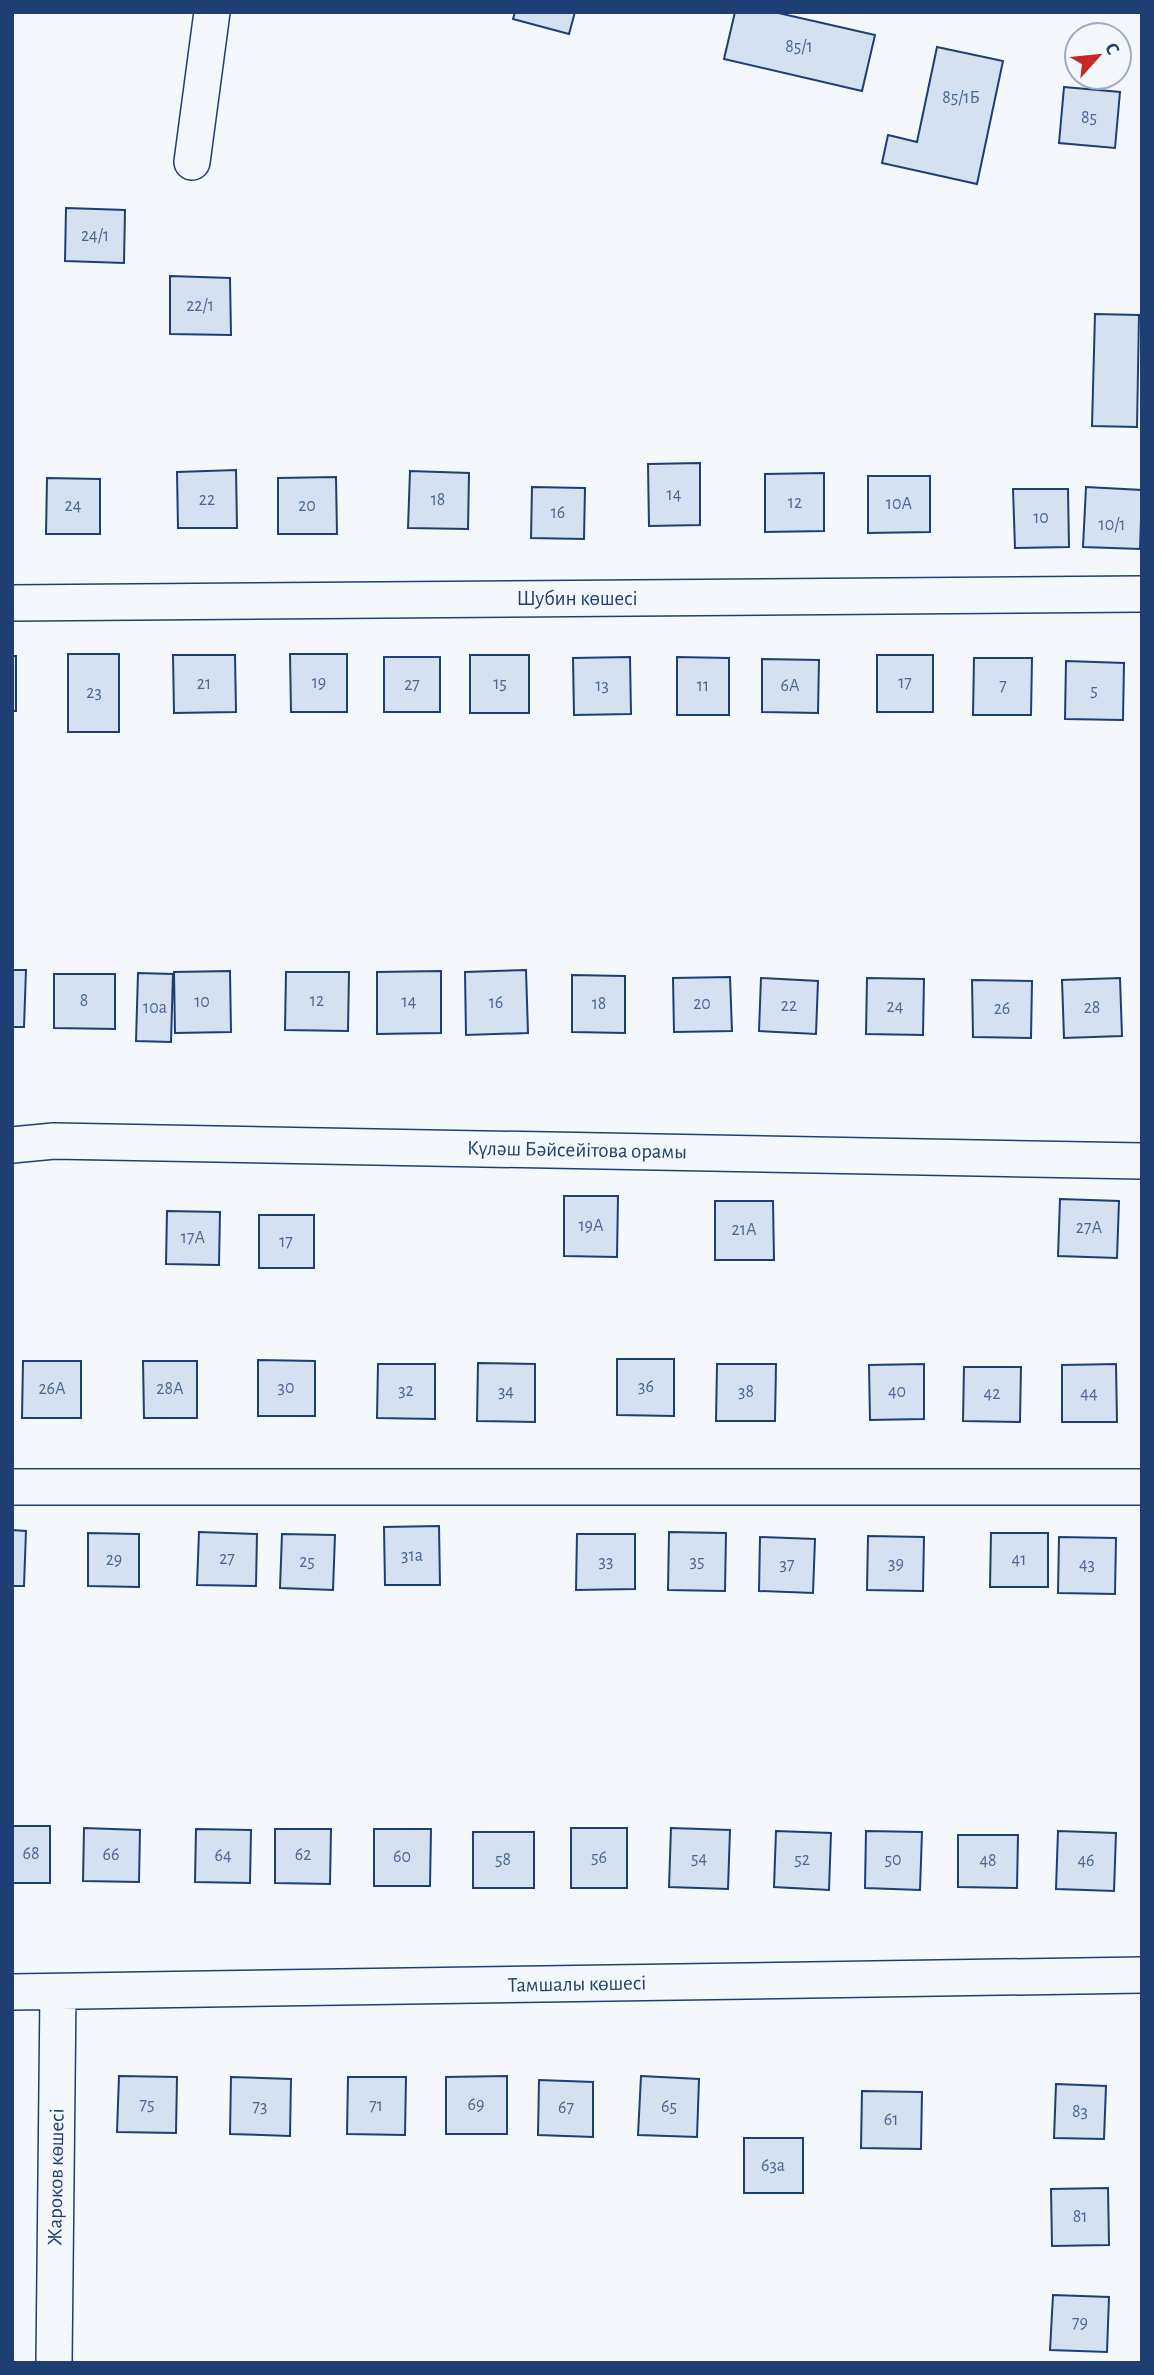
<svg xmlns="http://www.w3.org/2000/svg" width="1154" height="2375" font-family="'Alegreya Sans',sans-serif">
<rect width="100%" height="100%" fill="#f4f7fb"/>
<path fill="#d5e0f0" stroke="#1d3f73" stroke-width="2" d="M515,12H575L569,34L513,19Z
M735,12H774L875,35L862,91L724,59Z
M937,47L1003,61L977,184L882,163L888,135L917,142Z
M1064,87L1120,92L1115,148L1059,143Z
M66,208L125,210L124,263L65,261Z
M170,276L230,278L231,335L170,334Z
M1095,314L1139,315L1137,427L1092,426Z
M700,463V525L649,526L648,464Z
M236,470L237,528H178L177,472Z
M410,471L469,473L468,529L408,528Z
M824,473V531L765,532V474Z
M868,476H930V532L868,533Z
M336,477L337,534H278V478Z
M47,478L100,479V534H46Z
M532,487L585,488L584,539L531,538Z
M1086,487L1142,490L1140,549L1083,547Z
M1013,489H1068L1069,547L1015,548Z
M68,654H119V732H68Z
M290,654H347V712H291Z
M173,655H235L236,712L174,713Z
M470,655H529V713H470Z
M877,655H933V712H877Z
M12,656H16V711H12Z
M384,657H440V712H384Z
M630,657L631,714L574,715L573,658Z
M677,657L729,658V715H677Z
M974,658H1032L1031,715H973Z
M762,659L819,660L818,713L762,712Z
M1066,661L1124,663L1123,720L1065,719Z
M12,970H26L24,1027H12Z
M526,970L528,1033L466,1035L465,972Z
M230,971L231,1032L175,1033L174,972Z
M441,971V1033L377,1034V972Z
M286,972H349L348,1031L285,1030Z
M138,973L173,974L171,1042L136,1041Z
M54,974H115V1029L54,1028Z
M572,975L625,976V1033L572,1032Z
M730,977L732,1031L674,1032L673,978Z
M761,978L818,981L816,1034L759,1031Z
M867,978L924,979L923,1035L866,1034Z
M1120,978L1122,1036L1064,1038L1062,980Z
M972,980L1032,981L1031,1038L973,1037Z
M564,1196H618L617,1257L564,1256Z
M1060,1199L1119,1201L1117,1258L1058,1256Z
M715,1201H773L774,1260H715Z
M167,1211L220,1212L219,1265L166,1264Z
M259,1215H314V1268H259Z
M617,1359H674V1416L617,1415Z
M258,1360L315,1361V1416H258Z
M23,1361H81V1418H22Z
M143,1361H197V1418H144Z
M478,1363L535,1364V1422L477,1421Z
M378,1364H435V1419L377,1418Z
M717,1364H776L775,1421H716Z
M924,1364V1419L870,1420L869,1365Z
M1116,1364L1117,1422H1062V1365Z
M964,1367H1021L1020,1422L963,1421Z
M439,1526L440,1585H385L384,1527Z
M12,1530L26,1531L24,1586H12Z
M199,1532L257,1534L256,1586L197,1585Z
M669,1532L726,1533L725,1591L668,1590Z
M88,1533L139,1534V1587L88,1586Z
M991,1533H1048V1587H990Z
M282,1534L335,1535L333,1590L280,1588Z
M577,1534H635V1589L576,1590Z
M868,1536L924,1537L923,1591L867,1590Z
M760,1537L815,1539L813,1593L759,1591Z
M1059,1537L1116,1538L1115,1594L1058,1593Z
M12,1826H50V1883H12Z
M84,1828L140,1830L139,1882L83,1881Z
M571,1828H627V1888H571Z
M671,1828L730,1830L728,1889L669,1887Z
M196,1829L251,1830L250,1883L195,1882Z
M275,1829H331L330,1884L275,1883Z
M374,1829H431L430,1886H374Z
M776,1831L831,1833L829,1890L774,1887Z
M866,1831L922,1832L920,1890L865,1888Z
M1058,1831L1116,1833L1114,1891L1056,1889Z
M473,1832H534V1888H473Z
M958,1835H1018L1017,1888L958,1887Z
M119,2076L177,2077L176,2133L117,2132Z
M507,2076V2134H446V2077Z
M641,2076L699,2079L697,2137L638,2135Z
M231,2077L291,2079L290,2136L230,2134Z
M348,2077H406L405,2135L347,2134Z
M539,2080L593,2082V2137L538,2135Z
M1056,2084L1106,2086L1104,2139L1054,2138Z
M862,2091L922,2092L921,2149L861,2148Z
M744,2138H803V2193H744Z
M1108,2188L1109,2245L1052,2246L1051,2189Z
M1053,2295L1109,2297L1107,2352L1050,2350Z"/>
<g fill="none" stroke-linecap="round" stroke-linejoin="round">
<defs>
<path id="minor" d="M192,162L212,12
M12,603L1142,594
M12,1145L54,1141L1142,1161
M12,1487H1142
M12,1992L1142,1975
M54,2363L58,1992"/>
</defs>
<use href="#minor" stroke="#1d3f73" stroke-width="38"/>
<use href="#minor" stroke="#f4f7fb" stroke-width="35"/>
</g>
<g text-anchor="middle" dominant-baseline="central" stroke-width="5" stroke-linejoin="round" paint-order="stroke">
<g font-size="18" fill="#4b6792">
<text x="799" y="47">85/1</text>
<text x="961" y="98">85/1Б</text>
<text x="1089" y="118">85</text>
<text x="95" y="236">24/1</text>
<text x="200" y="306">22/1</text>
<text x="674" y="495">14</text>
<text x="207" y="500">22</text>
<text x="438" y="500">18</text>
<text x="795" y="503">12</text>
<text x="899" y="504">10А</text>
<text x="73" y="506">24</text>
<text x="307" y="506">20</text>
<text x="558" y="513">16</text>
<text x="1041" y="518">10</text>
<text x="1112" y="525">10/1</text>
<text x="319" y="683">19</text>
<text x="905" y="683">17</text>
<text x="204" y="684">21</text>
<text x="500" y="684">15</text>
<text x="412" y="685">27</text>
<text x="602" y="686">13</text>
<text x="703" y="686">11</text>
<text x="790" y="686">6А</text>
<text x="1003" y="686">7</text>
<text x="1094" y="691">5</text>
<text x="94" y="693">23</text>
<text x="84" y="1001">8</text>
<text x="317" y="1001">12</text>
<text x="202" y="1002">10</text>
<text x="409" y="1002">14</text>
<text x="496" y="1003">16</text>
<text x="599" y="1004">18</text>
<text x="702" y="1004">20</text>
<text x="789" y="1006">22</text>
<text x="895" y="1007">24</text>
<text x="155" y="1008">10а</text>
<text x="1092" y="1008">28</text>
<text x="1002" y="1009">26</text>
<text x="591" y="1226">19А</text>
<text x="1089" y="1228">27А</text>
<text x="744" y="1230">21А</text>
<text x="193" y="1238">17А</text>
<text x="286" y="1242">17</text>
<text x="646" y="1387">36</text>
<text x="286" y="1388">30</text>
<text x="52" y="1389">26А</text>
<text x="170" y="1389">28А</text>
<text x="406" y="1391">32</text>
<text x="506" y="1392">34</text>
<text x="746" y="1392">38</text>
<text x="897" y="1392">40</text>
<text x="992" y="1394">42</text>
<text x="1089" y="1394">44</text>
<text x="412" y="1556">31а</text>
<text x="227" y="1559">27</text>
<text x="114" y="1560">29</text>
<text x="1019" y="1560">41</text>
<text x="307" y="1562">25</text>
<text x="606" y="1562">33</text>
<text x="697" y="1562">35</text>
<text x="896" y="1564">39</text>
<text x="787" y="1565">37</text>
<text x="1087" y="1565">43</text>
<text x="31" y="1854">68</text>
<text x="111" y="1855">66</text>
<text x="303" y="1855">62</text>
<text x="223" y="1856">64</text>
<text x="402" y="1857">60</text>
<text x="599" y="1858">56</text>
<text x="699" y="1859">54</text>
<text x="503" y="1860">58</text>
<text x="802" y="1860">52</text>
<text x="893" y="1860">50</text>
<text x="988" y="1861">48</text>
<text x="1086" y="1861">46</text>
<text x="147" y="2105">75</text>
<text x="476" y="2105">69</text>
<text x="376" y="2106">71</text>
<text x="260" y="2107">73</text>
<text x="669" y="2107">65</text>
<text x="566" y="2108">67</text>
<text x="1080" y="2112">83</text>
<text x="891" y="2120">61</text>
<text x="773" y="2166">63а</text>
<text x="1080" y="2217">81</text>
<text x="1080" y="2323">79</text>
</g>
<g font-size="21" fill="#1d3f73" stroke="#f4f7fb">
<text x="577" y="598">Шубин көшесі</text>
<text transform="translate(577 1150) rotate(1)">Күләш Бәйсейітова орамы</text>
<text transform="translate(577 1984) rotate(-1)">Тамшалы көшесі</text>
<text transform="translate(56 2177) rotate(-89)">Жароков көшесі</text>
</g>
</g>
<rect width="1154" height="2375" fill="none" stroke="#1d3f73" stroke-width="28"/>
<g transform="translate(1098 56) rotate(63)"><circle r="33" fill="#f4f7fb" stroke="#9eadc5" stroke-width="2"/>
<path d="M0-5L12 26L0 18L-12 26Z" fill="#c62828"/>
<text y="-10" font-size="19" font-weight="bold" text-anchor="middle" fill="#1d3f73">С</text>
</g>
</svg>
